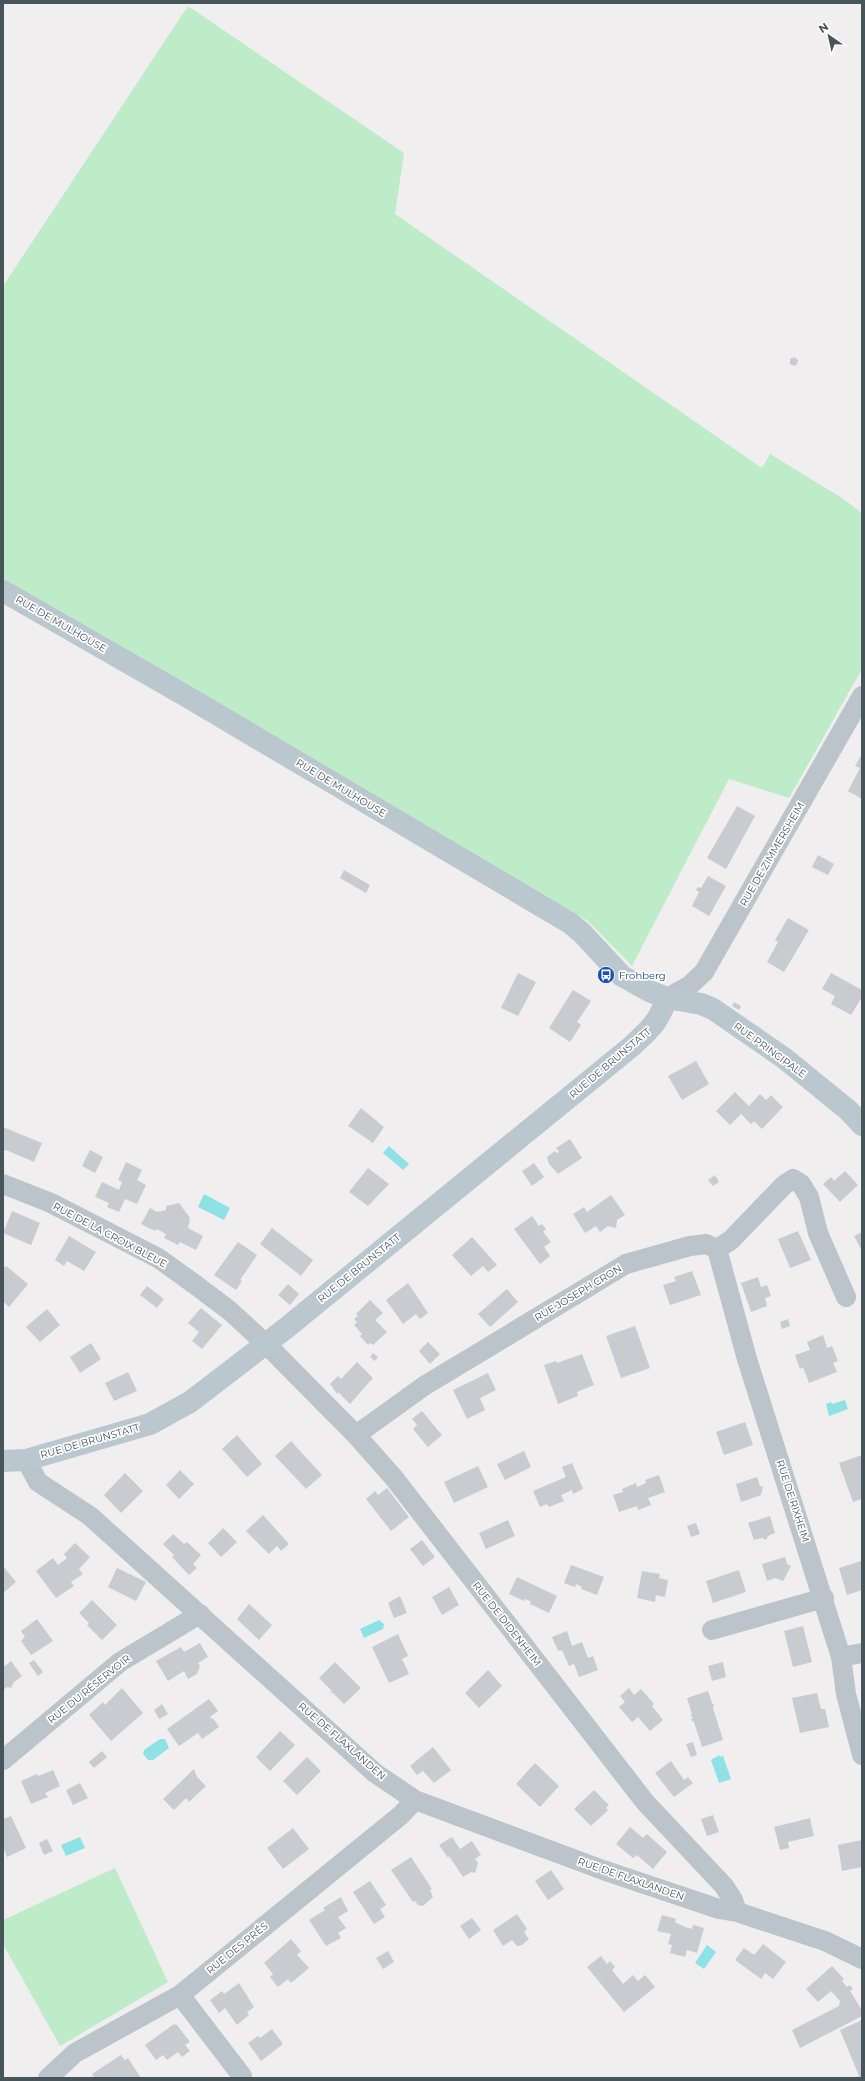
<svg xmlns="http://www.w3.org/2000/svg" width="865" height="2081" font-family="Montserrat,sans-serif">
<rect width="100%" height="100%" fill="#f0eeee"/>
<path fill="#beecc8" d="M188,6L404,153L395,214L762,468L770,454L842,498L862,513V669L789,798L729,779L632,966L588,921L3,579V286Z
M115,1868L168,1982L60,2046L3,1944V1920Z"/>
<path fill="#8ee2e6" d="M389,1146L409,1164L403,1170L383,1153Z
M204,1194L230,1208L224,1220L198,1207Z
M845,1400L848,1409L829,1416L826,1404L831,1402L832,1404Z
M379,1620L384,1624L383,1629L364,1638L360,1629Z
M160,1739H165L169,1748L153,1760H148L143,1754L144,1750Z
M719,1755L720,1757L723,1756L731,1779L719,1783L711,1760Z
M80,1837L85,1848L66,1856L61,1845Z
M707,1945L716,1952L704,1969L695,1963Z"/>
<path fill="#c8ccd0" d="M794,357L798,360L797,364L794,366L790,364V359Z
M862,754V799L848,791L860,768L855,766Z
M737,806L755,816L726,869L707,858Z
M818,855L834,864L828,875L812,867Z
M344,870L370,885L366,893L340,878Z
M708,876L726,886L709,916L692,906L699,892L696,890L698,887L701,888Z
M788,918L809,930L784,972L767,962L778,942L775,940Z
M518,973L536,982L518,1016L501,1008Z
M831,973L862,990V997L851,1015L831,1004L835,996L822,989Z
M573,990L591,1001L577,1022L581,1025L570,1042L549,1028Z
M734,1002L741,1006L739,1010L732,1006Z
M696,1061L709,1084L682,1100L668,1076Z
M735,1092L749,1106L760,1094L766,1100L771,1095L783,1107L762,1129L754,1121L751,1124L741,1114L730,1125L716,1111Z
M361,1108L384,1127L373,1143L348,1126Z
M3,1127L42,1143L34,1162L6,1150L3,1152Z
M570,1139L582,1158L558,1174L549,1164L547,1157L555,1151L557,1153L559,1152L556,1148Z
M90,1150L103,1157L95,1173L82,1166Z
M126,1162L142,1170L137,1180L146,1185L137,1204L125,1199L119,1212L107,1207L109,1203L95,1197L102,1182L119,1190L122,1182L118,1180Z
M534,1163L544,1177L532,1186L522,1171Z
M368,1168L389,1184L368,1206L349,1192Z
M845,1171L858,1185L840,1202L823,1184L831,1177L834,1181Z
M715,1175L719,1182L713,1186L708,1180Z
M611,1195L625,1215L617,1220L616,1228L608,1226L600,1232L596,1226L585,1233L573,1214L584,1207L587,1212Z
M179,1203L190,1218L188,1228L203,1236L196,1250L180,1242L178,1245L164,1238L166,1234L157,1229L155,1231L141,1224L150,1208L157,1212L166,1210V1206Z
M12,1211L40,1223L31,1245L3,1233Z
M532,1216L539,1226L542,1224L546,1229L543,1232L551,1242L544,1247L550,1256L540,1264L514,1229Z
M272,1228L313,1260L301,1276L260,1244Z
M798,1231L811,1260L790,1268L778,1239Z
M862,1232V1251L854,1236Z
M69,1236L96,1252L84,1271L67,1261L64,1266L55,1260Z
M472,1237L497,1265L488,1272L483,1266L471,1276L452,1255Z
M238,1242L257,1255L240,1280L242,1281L236,1290L214,1275Z
M6,1266L28,1284L9,1307L3,1301V1269Z
M692,1271L701,1295L670,1305L663,1285L676,1281L674,1277Z
M758,1277L761,1287L767,1285L771,1296L765,1298L767,1306L751,1312L741,1283Z
M408,1283L428,1313L420,1319L416,1314L403,1324L386,1300Z
M288,1284L299,1294L290,1305L278,1295Z
M147,1286L164,1299L157,1308L140,1295Z
M507,1289L518,1302L490,1327L478,1314Z
M370,1300L383,1313L375,1320L387,1332L373,1345L370,1343L368,1345L360,1336L362,1334L354,1325L357,1322L354,1319L358,1316L356,1314Z
M201,1308L222,1325L202,1349L192,1341L199,1332L188,1323Z
M47,1309L60,1325L40,1342L26,1327Z
M788,1319L790,1326L782,1329L780,1322Z
M635,1326L650,1368L621,1378L606,1336Z
M823,1335L827,1348L832,1346L838,1361L833,1363L837,1372L809,1383L803,1367L800,1369L795,1355L810,1350L807,1342Z
M428,1342L440,1354L430,1364L419,1351Z
M91,1343L101,1359L80,1373L70,1357Z
M373,1353L378,1357L375,1361L370,1357Z
M582,1354L594,1385L577,1392L578,1396L558,1404L544,1365L556,1361L557,1363Z
M357,1362L373,1378L350,1404L338,1392L337,1394L330,1384L338,1376L341,1379Z
M128,1372L137,1391L114,1401L105,1383Z
M488,1373L496,1390L480,1398L485,1410L467,1419L453,1390Z
M422,1411L442,1435L428,1447L413,1429L417,1425L412,1419Z
M745,1422L753,1445L724,1455L716,1432Z
M237,1435L262,1464L247,1477L222,1449Z
M291,1441L322,1475L306,1489L275,1456Z
M524,1451L531,1467L505,1480L497,1464Z
M862,1455V1499L853,1502L839,1463Z
M572,1463L583,1489L573,1494L572,1490L561,1495L564,1501L549,1507L547,1504L540,1507L533,1491L566,1477L562,1467Z
M478,1466L488,1487L454,1503L444,1482Z
M180,1470L194,1484L179,1499L166,1485Z
M125,1473L143,1491L121,1513L104,1495Z
M659,1475L665,1492L648,1498L651,1505L638,1510L637,1506L619,1512L613,1495L623,1492L622,1489L636,1483L637,1487L646,1483L645,1480Z
M757,1477L760,1486L763,1487L761,1495L741,1502L736,1484Z
M387,1488L409,1517L391,1531L366,1499L375,1491L378,1495Z
M263,1515L289,1544L281,1551L277,1546L269,1554L246,1531Z
M770,1516L775,1533L768,1536L766,1540L762,1538L754,1540L748,1523Z
M508,1520L515,1536L486,1549L479,1533Z
M696,1523L700,1534L691,1537L687,1526Z
M223,1528L237,1542L221,1557L208,1543Z
M173,1534L184,1544L187,1542L201,1555L193,1564L197,1568L189,1575L172,1557L174,1555L163,1544Z
M422,1540L435,1557L423,1566L410,1549Z
M75,1543L90,1557L79,1569L83,1574L71,1582L74,1586L56,1598L36,1571L53,1558L58,1565L67,1558L64,1554Z
M785,1557L787,1564L791,1566L783,1581L775,1578L767,1581L762,1564Z
M861,1561L862,1590L847,1595L839,1568Z
M571,1565L604,1577L597,1595L581,1589L582,1587L576,1584L575,1587L564,1583Z
M3,1566L16,1582L3,1593Z
M117,1568L146,1582L136,1601L108,1587Z
M739,1570L746,1592L713,1603L706,1581Z
M642,1571L660,1574L659,1578L668,1580L665,1597L656,1595L655,1602L637,1598Z
M517,1577L557,1596L549,1613L530,1604L531,1602L528,1600L525,1599L524,1601L509,1594Z
M449,1587L459,1605L442,1615L432,1597Z
M400,1596L407,1613L394,1618L388,1603Z
M92,1600L117,1625L102,1640L87,1625L89,1623L79,1613Z
M249,1604L272,1625L259,1640L237,1619Z
M37,1619L53,1641L31,1655L21,1641L25,1637L21,1631Z
M803,1626L812,1662L793,1667L784,1631Z
M567,1631L572,1646L582,1642L588,1658L593,1656L598,1670L579,1677L574,1664L569,1666L562,1650L558,1651L552,1637Z
M398,1634L408,1656L402,1659L409,1674L389,1683L372,1647Z
M200,1643L208,1657L198,1663L200,1666L197,1674L188,1679L184,1671L168,1681L156,1661L181,1647L184,1652Z
M34,1660L43,1672L38,1676L29,1663Z
M11,1661L22,1676L14,1682L11,1688L7,1687L3,1690V1663L5,1666Z
M335,1662L361,1688L344,1704L333,1693H330L332,1691L319,1678Z
M723,1662L726,1677L712,1681L708,1666Z
M488,1670L502,1686L479,1708L465,1693Z
M122,1688L143,1713L111,1741L89,1715L103,1702L105,1705Z
M629,1688L634,1695L641,1689L654,1704L652,1706L663,1720L650,1731L638,1717L632,1722L619,1707L625,1702L620,1696Z
M708,1691L712,1703L714,1705L713,1708L723,1740L702,1747L694,1722L691,1720L693,1717L690,1716L692,1714L687,1698Z
M817,1693L821,1709H825L829,1727L800,1733L792,1698Z
M209,1699L218,1711L210,1717L212,1719L213,1718L219,1727L202,1739L198,1733L179,1746L167,1729Z
M162,1704L168,1714L159,1719L154,1710Z
M280,1731L295,1745L270,1771L256,1757Z
M693,1742L697,1755L691,1757L686,1744Z
M433,1747L451,1770L434,1783L423,1771L417,1775L410,1766Z
M102,1751L107,1757L94,1768L89,1762Z
M307,1757L321,1771L297,1795L283,1781Z
M671,1761L684,1780L688,1777L693,1783L674,1797L655,1773Z
M535,1763L559,1786L540,1807L516,1784Z
M194,1769L197,1777L206,1786L189,1802L186,1798L174,1810L163,1799Z
M53,1770L60,1786L45,1793L48,1797L31,1804L21,1781L37,1774L38,1776Z
M80,1783L88,1798L73,1805L66,1790Z
M594,1790L609,1805L606,1808L608,1810L591,1826L574,1809Z
M713,1815L719,1832L707,1836L701,1819Z
M11,1816L26,1848L7,1857L3,1847V1819Z
M810,1818L814,1836L788,1842L789,1848L780,1850L774,1827Z
M630,1827L643,1838L647,1834L667,1852L653,1869L637,1855L633,1858L616,1844Z
M293,1828L309,1849L283,1869L267,1848Z
M452,1837L460,1849L472,1841L481,1855L475,1859L478,1863L475,1873L471,1872L463,1877L449,1856L448,1858L439,1845Z
M47,1839L53,1851L44,1855L39,1843Z
M862,1840V1867L842,1871L838,1845Z
M411,1857L432,1889L430,1890L433,1897L423,1906L418,1905L415,1901L413,1902L391,1870Z
M551,1870L564,1889L548,1900L535,1881Z
M370,1881L386,1905L380,1909L385,1917L374,1924L353,1892Z
M341,1897L348,1911L338,1917L346,1928L338,1933L341,1938L326,1946L309,1920L325,1910L323,1908Z
M517,1914L527,1929L524,1932L529,1939L522,1945L517,1946L512,1940L503,1946L493,1930Z
M662,1915L676,1919L675,1922L685,1927L692,1929L693,1925L704,1928L697,1953L687,1950L685,1957L670,1953L672,1945L668,1944L671,1934L657,1931Z
M472,1918L481,1930L469,1939L460,1926Z
M291,1939L301,1951L297,1955L309,1968L291,1983L288,1979L278,1987L270,1977L273,1974L264,1963Z
M763,1944L786,1962L773,1979L765,1973L761,1979L735,1960L744,1948L754,1955Z
M388,1951L394,1962L383,1969L376,1958Z
M601,1956L607,1964L610,1961L615,1967L612,1970L623,1984L633,1975L638,1981L645,1975L655,1987L624,2012L587,1967Z
M832,1966L844,1979L842,1981L847,1987L850,1985L853,1989L850,1991L862,2010V2016L800,2048L792,2030L839,2006L840,2001L831,1991L818,2002L806,1989Z
M239,1983L254,2007L247,2012L249,2015L237,2025L225,2008L219,2013L210,2000L222,1991L224,1994Z
M862,2020V2078H853L859,2076L840,2030Z
M174,2024L177,2025L190,2042L185,2045L190,2051L182,2057L178,2052L167,2060L163,2055L156,2060L145,2045Z
M272,2029L283,2044L261,2061L248,2043L258,2036L260,2038Z
M121,2055L125,2060L128,2058L141,2078H95L92,2074Z"/>
<g fill="none" stroke-linecap="round" stroke-linejoin="round">
<path stroke="#bac4ca" stroke-width="20" d="M667,998L689,986L704,972L862,696
M3,1184L51,1203L158,1258L193,1283L230,1311L266,1344L356,1435L394,1478L645,1802L724,1886L733,1900L737,1912
M717,1249L747,1359L841,1657L846,1694L862,1755
M356,1435L424,1386L626,1264L690,1246L706,1244L717,1249L731,1240L784,1185L793,1179L801,1184L809,1197L818,1233L846,1297
M26,1460L38,1482L90,1516L375,1773L415,1800L603,1870L719,1909L737,1912L825,1941L862,1959
M712,1630L824,1598
M841,1657L862,1653
M3,1760L120,1662L200,1614
M180,1995L242,2076
M48,2078L75,2053L180,1995L401,1815L415,1800"/>
<path stroke="#bac7cf" stroke-width="22" d="M3,591L186,696L570,923L582,933L622,976L649,991L667,998L701,1004L713,1009L784,1058L848,1110L862,1125
M3,1461L26,1460L150,1424L190,1402L285,1329L632,1046C651,1028 658,1023 667,998"/>
</g>
<defs>
<symbol id="bus-disc" viewBox="-11 -11 22 22"><circle r="9.5" fill="#1a4fb4" stroke="#fff"/><path d="M-5-6H5V4H4V6H2V4H-2V6H-4V4H-5ZM-3.5-4V0h7V-4ZM-3.5 1.2v1.5H-2V1.2ZM2 1.2v1.5H3.5V1.2Z" fill="#fff"/></symbol>
</defs>
<g fill-rule="evenodd">
<use href="#bus-disc" x="596" y="965" width="20" height="20"/>
</g>
<g text-anchor="middle" dominant-baseline="central" stroke-width="3.5" stroke-linejoin="round" paint-order="stroke">
<g font-size="10" fill="#47545a" stroke="#fff">
<text transform="translate(61 624) rotate(30)">RUE DE MULHOUSE</text>
<text transform="translate(341 788) rotate(31)">RUE DE MULHOUSE</text>
<text transform="translate(772 854) rotate(-60)">RUE DE ZIMMERSHEIM</text>
<text transform="translate(770 1050) rotate(36)">RUE PRINCIPALE</text>
<text transform="translate(610 1063) rotate(-40)">RUE DE BRUNSTATT</text>
<text transform="translate(110 1235) rotate(28)">RUE DE LA CROIX BLEUE</text>
<text transform="translate(359 1268) rotate(-39)">RUE DE BRUNSTATT</text>
<text transform="translate(578 1293) rotate(-31)">RUE JOSEPH CRON</text>
<text transform="translate(90 1441) rotate(-16)">RUE DE BRUNSTATT</text>
<text transform="translate(793 1501) rotate(72)">RUE DE RIXHEIM</text>
<text transform="translate(507 1624) rotate(52)">RUE DE DIDENHEIM</text>
<text transform="translate(89 1689) rotate(-39)">RUE DU RÉSERVOIR</text>
<text transform="translate(342 1741) rotate(41)">RUE DE FLAXLANDEN</text>
<text transform="translate(631 1879) rotate(19)">RUE DE FLAXLANDEN</text>
<text transform="translate(237 1948) rotate(-39)">RUE DES PRÉS</text>
</g>
<g font-size="10" fill="#164399" stroke="#fff" text-anchor="start">
<text x="619" y="975">Frohberg</text>
</g>
</g>
<rect width="865" height="2081" fill="none" stroke="#47545a" stroke-width="8"/>
<g transform="translate(829 36) rotate(326)" stroke="#ffffff" stroke-width="3" paint-order="stroke">
<path d="M0-3L7 15L0 10L-7 15Z" fill="#47545a"/>
<text y="-6" font-size="11" font-weight="bold" text-anchor="middle" fill="#47545a">N</text>
</g>
</svg>
